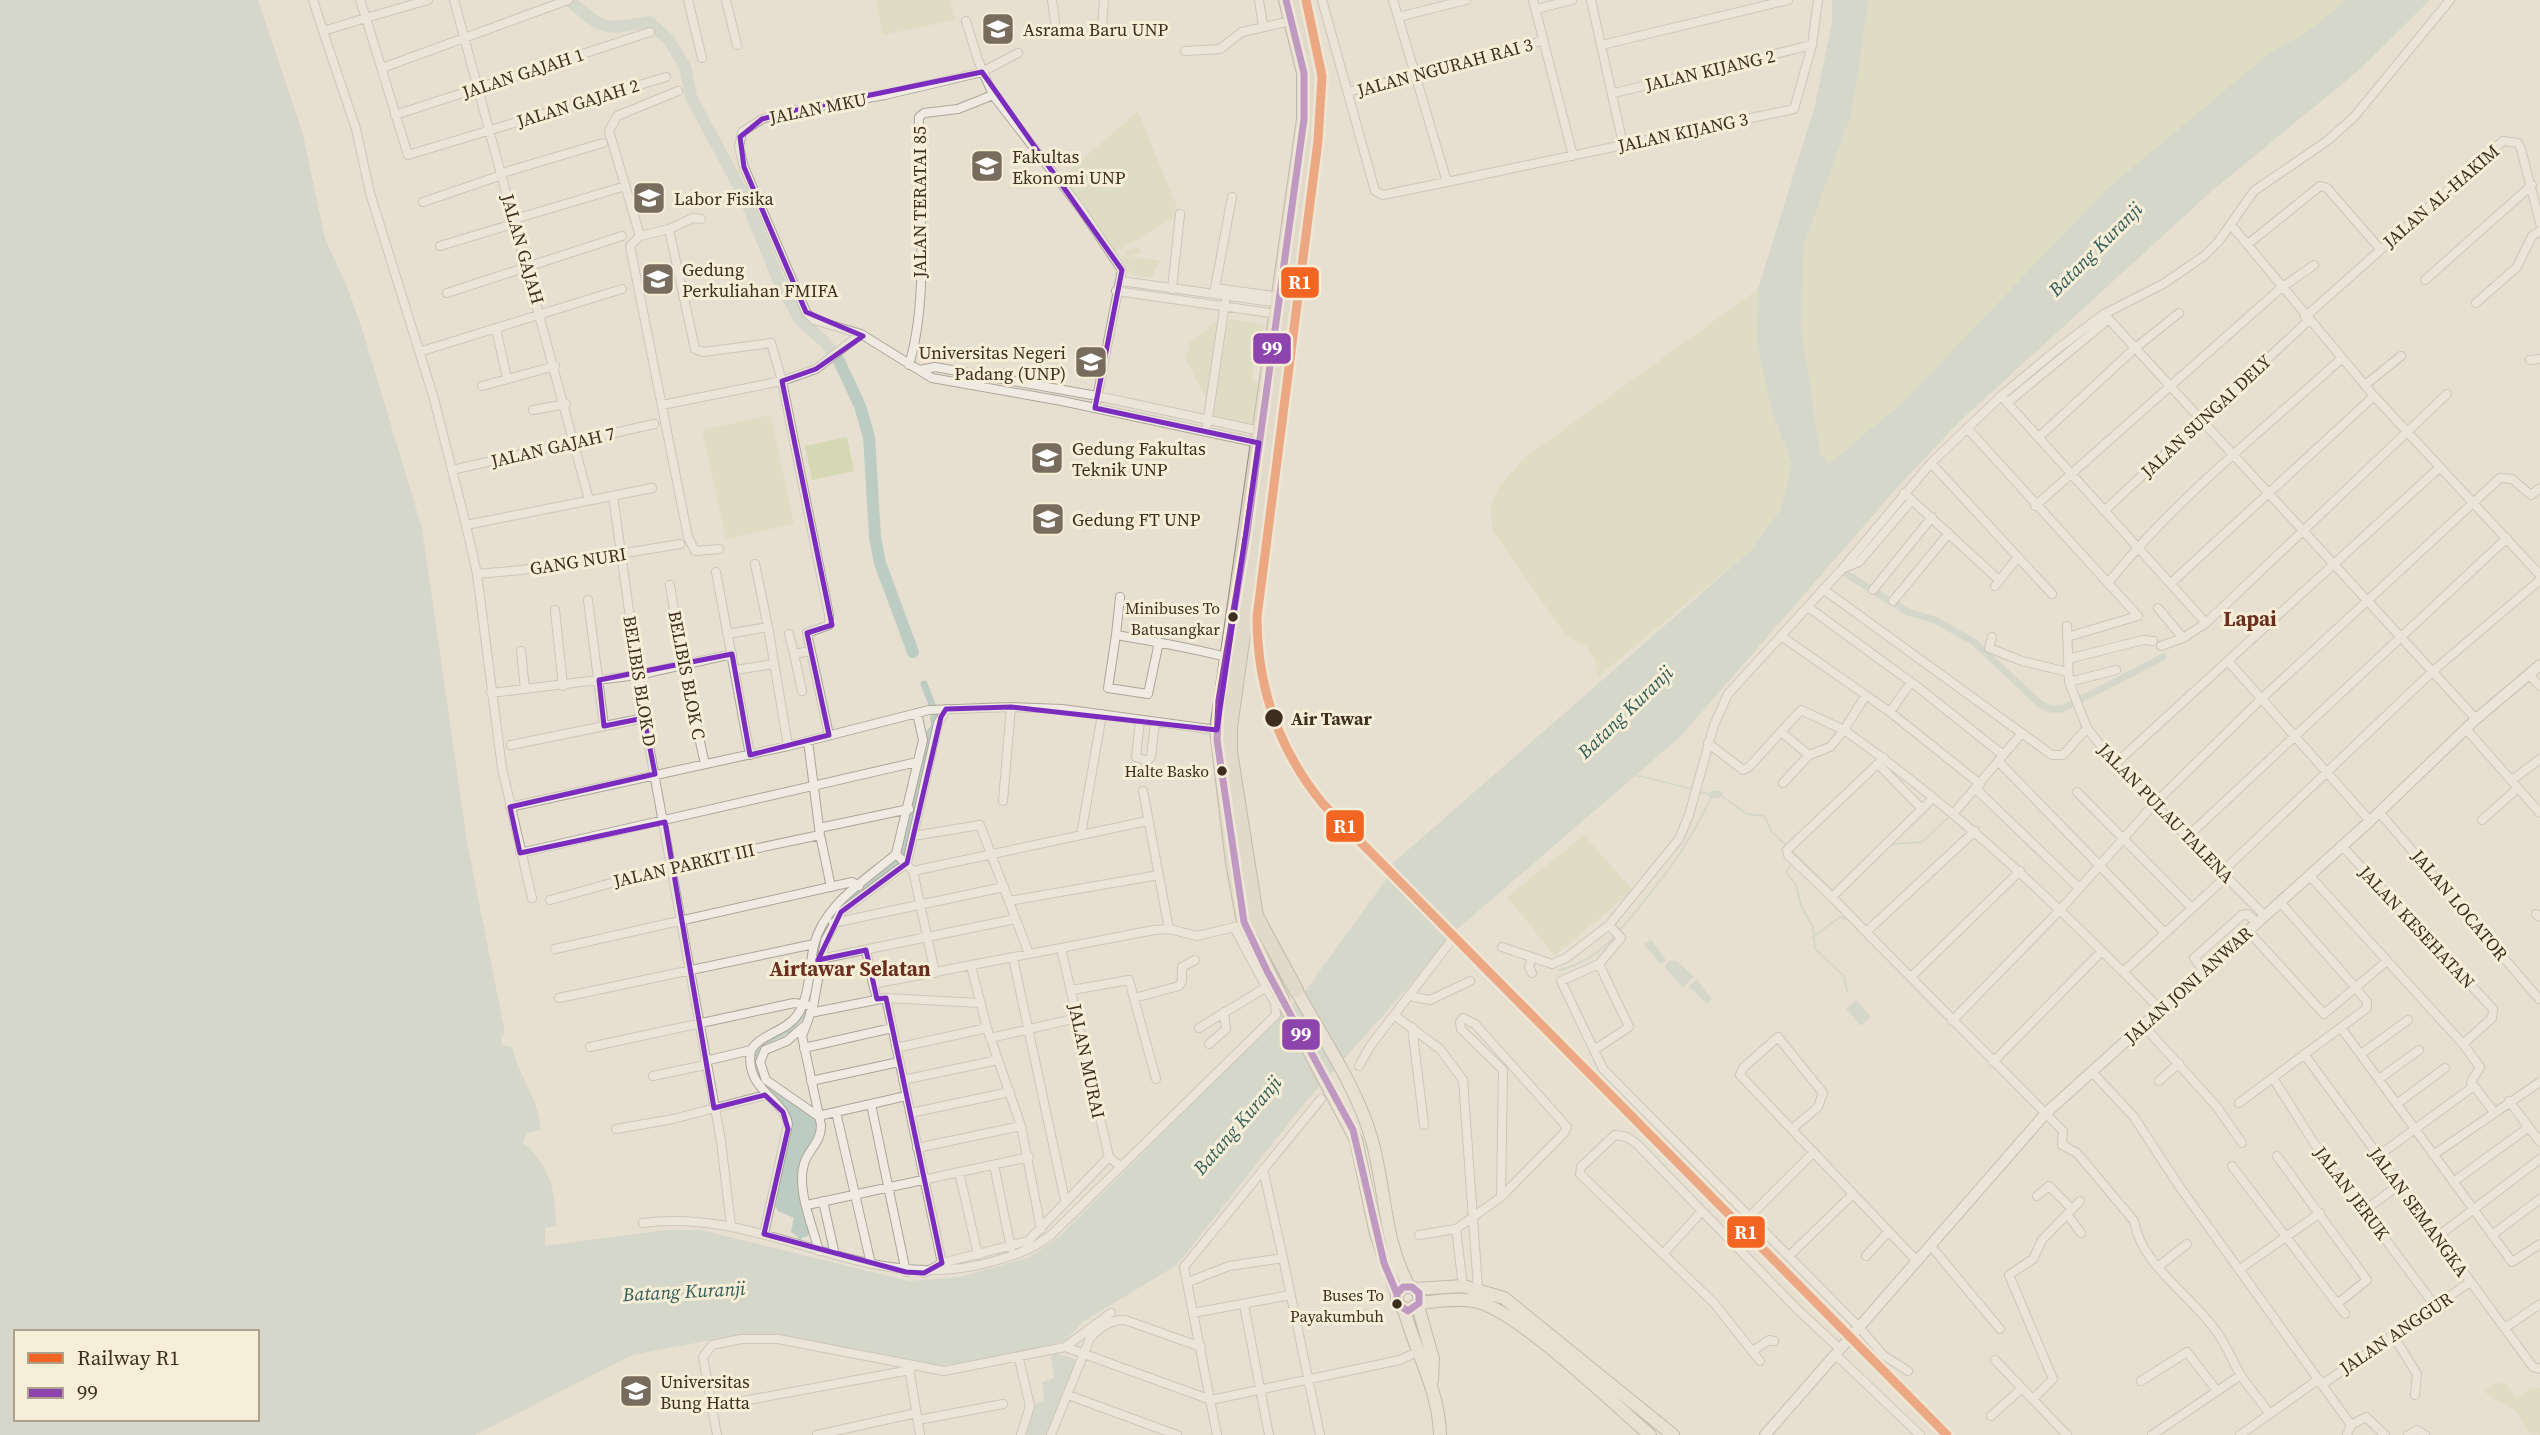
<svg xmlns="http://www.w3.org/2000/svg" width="2540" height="1435" font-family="'Source Serif 4',serif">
<rect width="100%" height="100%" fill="#e7e0d1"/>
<path fill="#d6d7b3" d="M876,0H950L955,20L883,35Z
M1868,0H2346L1902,403L1829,464L1820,453L1801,324L1804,245L1852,112Z
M1138,111L1180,214L1113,254L1059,179Z
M1138,246L1141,252L1130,257L1160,260L1152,278L1132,275L1120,256L1128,257L1125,252Z
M1758,289L1757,344L1772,412L1792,463L1781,509L1751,550L1598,677L1595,660L1586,646L1566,636L1492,530L1491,506L1498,488L1523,459Z
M1220,318L1208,401L1185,358L1186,353H1189L1188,344Z
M1228,319L1265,324L1262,351L1255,354L1252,380L1259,383L1254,426L1213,419Z
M771,415L794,524L726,539L702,430Z
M847,437L854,471L812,480L805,446Z
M1584,835L1633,890L1555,956L1507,897Z
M2505,1382L2516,1397L2532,1388H2540V1435C2525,1435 2525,1422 2517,1413C2508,1402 2493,1402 2484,1391L2493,1384Z"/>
<path fill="#bcccc2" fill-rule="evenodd" d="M0,0H258L303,134L325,239L347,286L363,332L422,528L467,842L505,1033L501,1038L502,1045L512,1047C519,1077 539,1099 541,1130L526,1133L523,1143C549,1164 557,1193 556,1226L545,1228V1246L665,1230H701L909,1281L961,1277L1030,1257L1060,1236L1306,990L1393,870L1392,864L1751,550L1781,509L1792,463L1772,412L1757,344L1758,289L1814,109L1832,23V0H1868V4L1852,112L1804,245L1801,324L1820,453L1829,464L1902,403L2107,189L2271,52L2306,33L2346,0H2430L2358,71L2213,190L1960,421L1903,481L1680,737L1446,939L1443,948L1303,1105L1177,1265L1084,1321L1065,1341L967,1364L940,1365L882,1358L775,1335L743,1334L632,1355L475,1435H0ZM16,1332H257V1419H16Z
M938,708L905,859L833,920L804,1018L789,1033L760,1047C745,1108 858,1096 800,1161L811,1229L808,1236L802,1238L797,1249L798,1237L791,1232L794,1218L778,1211L774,1204L790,1125C772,1102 748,1078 754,1047L803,1009L817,941L831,912L899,855L927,730L931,726L930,717Z
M1651,940L1666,960L1660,964L1644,944Z
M1669,961H1677L1694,977L1683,987L1664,967Z
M1697,980L1712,999L1706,1004L1689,986Z
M1856,1000L1871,1017L1861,1026L1846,1009Z
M1054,1353L1075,1359L1076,1368L1046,1435H1027L1034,1405L1044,1400L1042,1382L1054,1378L1051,1358Z"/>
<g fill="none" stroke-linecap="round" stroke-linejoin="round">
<path stroke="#bcccc2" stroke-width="2" d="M1636,775L1692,789
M1719,794L1747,814L1764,816L1772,832L1787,846
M1891,844L1922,842L1951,815
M1791,850L1834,892
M1791,864L1786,872L1796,885L1801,906L1813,927L1815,949L1844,976L1847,991
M1869,866L1880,856
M1620,930C1658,885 1688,849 1712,795L1701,792
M1812,938L1840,917L1851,921
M1560,970C1582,964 1599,954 1614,937"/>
<path stroke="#bcccc2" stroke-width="7" d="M1846,574L1908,612L1935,620L1974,642L2040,704L2050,709H2062L2163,657
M924,684L935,712
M1712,795L1719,794"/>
<path stroke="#bcccc2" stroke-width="12" d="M569,0C605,31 602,30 649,22L668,39L685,66L691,97L744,196L781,286L801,321L825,342L839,361L860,406L869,437L875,537L880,563L913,652"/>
<defs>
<path id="street" d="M313,0L323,31L366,18L408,155L666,77
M360,0L366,18L428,0
M454,0L589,500
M688,0L702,58
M726,0L737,45
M1052,0L1055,22
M1259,0L1263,26
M1322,0L1375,191L1383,195L1447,182
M1393,0L1447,182L1794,109L1812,45L1614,93
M1533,0L1573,156
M1591,0L1623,144
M1536,9L1572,0
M1398,17L1466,0
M966,21L978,60L993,95L1081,209L1122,270L1095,408
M1102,29L1104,0
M323,31L356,129L370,193L434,399L466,525L477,574L502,768L532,898
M1602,45L1788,0
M1812,45L1818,0
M1185,51L1220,49L1242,32L1291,21
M382,68L568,0
M678,91L617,116L609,131L640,236L630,246L688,537L695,551L719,549
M1348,92L1542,41
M395,115L650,32
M502,173L603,143
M1232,197L1215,288L1280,297
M423,202L502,175
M515,219L619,188
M2231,225L2374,396L2540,575
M669,229L693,218L701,219
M640,236L669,229L695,349L703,352L771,343L782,381L662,405
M2248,244L2320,186L2327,188L2380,249
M440,246L516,223
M2425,280L2532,185
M1121,281L1279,303
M1172,289L1180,214
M1116,291L1277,314
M447,293L622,236
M2476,303L2517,267L2532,236L2540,231
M2104,314L2476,719
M2305,317L2503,141L2518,143L2521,149L2540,223
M496,329L507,378
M861,334L814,320L806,312L744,167L739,147L742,132L762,119L788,112L885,95L982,72L1018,53
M419,352L622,289
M2530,360L2540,359
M909,365C931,292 917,194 919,117L924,113L958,109L993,95
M920,370L935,367L1097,396L1260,431
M2365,385L2401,356
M482,386L555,366
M2001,396L2206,623
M2007,403L2109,319
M533,410L566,404
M1207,425L1225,303
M1967,428L2138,616L2067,637
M2039,437L2134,349L2179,313
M1931,463L2052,594
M452,470L654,424
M1904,493L1999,580
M613,496L644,718L721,1141L731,1226
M2035,506L2281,288L2314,265
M2104,511L2308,321
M466,525L652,488
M755,564L768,627
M1844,568L1859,562L1912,500
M716,572L750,755
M477,574L522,570L680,544
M2108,583C2175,499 2262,431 2342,358
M2171,583L2374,396
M670,585L683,665L705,764
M1995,586L2018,557
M1823,589L2052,755H2063L2087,728
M1873,590L1932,517
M588,600L604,726
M1893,601L1949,533
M1808,607L1919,688L2003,755
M2158,608L2183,638
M555,610L563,686
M2067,626L2069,682L2087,728L2115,764L2265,916
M727,634L768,627L788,746
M789,634L794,654
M1116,635L1120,597
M1781,636L1890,712L1980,784
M1992,637L1989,648L2022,661L2068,672
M1159,642L1148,694L1108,688L1116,635C1153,641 1190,648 1227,657
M2161,646L2183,638L2206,623L2447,394
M521,651L525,689
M2068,659L2143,640L2153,641
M2228,661L2370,821
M736,670L773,664
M2529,675L2540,686
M2069,682L2116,670
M802,691L794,654L811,651
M491,693L638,675L732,654
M1866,695L1844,730C1962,813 2058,906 2160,1009
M1890,712L1911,682
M1140,720L1136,757L1147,761L1151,757L1155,722
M2466,729L2540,813
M1781,732L1809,755
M829,735L807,633L829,625V615L782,381L816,369L861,334L932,378L1062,401L1259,443
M808,741L820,835L831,887
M1708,743L1743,770L1749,767L1801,710L1844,730L1830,747L1809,755L1783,783
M511,745L644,718
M1998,761L2165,933
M2115,764L2439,468
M1879,765L1922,809
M2512,780L2540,759
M1976,789L2079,888
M1143,791L1169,929
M2077,792L2192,908
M1003,801L1011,707
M510,807L788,746L929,710L1011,707L1062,709L1217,730
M2379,812L2539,999
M1954,813L2022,733
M2482,820L2518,788
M819,828L909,809
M1975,831L1866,932L2063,1131L2062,1145L2077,1153L2134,1221C2142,1266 2190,1294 2216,1331C2226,1344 2232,1360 2240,1374C2249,1388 2260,1400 2269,1413
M1081,835L1102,714
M913,836L980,825L1029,954
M2187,837L2507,538
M2341,845L2493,1009L2492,1018L2463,1044
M520,853L917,762
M896,854L923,740L917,713
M913,871L1147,821
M2222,872L2433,671L2540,580
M2309,875L2463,1044L2480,1067L2471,1082L2494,1112
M1832,897L1788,855L1787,850L1884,758
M550,900L673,866L820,835
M1009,901L1159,875
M2536,914L2540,917
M833,923L1004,887
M1609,925L1621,938L1599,964L1561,981L1603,1069L1859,1327L1883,1355L1908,1371
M2248,931L2324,1014L2387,961
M1866,932L1832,897L1933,798
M1502,947L1552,964L1566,958L1609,925L1679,839L1689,815L1714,725L1728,694L1843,568L1931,463L2001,396L2060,347L2104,314L2163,284L2204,256L2218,242L2254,191L2327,141L2354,117L2450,0
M1061,948L1109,1157L1121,1167
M555,949L852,882L859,886
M866,950L873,984
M1013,958L1065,1200
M1532,958L1529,967L1532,973
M820,959L1015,919
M971,966L987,1028L1021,1126L1041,1229
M2203,970L2194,958L2242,915L2247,914L2257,923
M2123,972L2226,877
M1911,977L2020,871
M1072,990L1129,980L1156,1079
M1409,996L1430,1000L1470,981
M559,998L814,944
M886,998L942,1263
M1134,998L1179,986L1182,981V967L1195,960
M877,999L873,984L1154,930L1169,929L1197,936L1239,926
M810,1013L886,998L980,1003
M1394,1015L1440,1049L1463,1080L1478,1288
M1952,1021L2061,909L2154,804L2260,700L2500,478L2512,479L2531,495L2540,488
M2143,1025L2217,1107L2242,1143
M803,1027L787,1041L765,1050L760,1062L766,1080L818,1116L906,1096
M1412,1027L1424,1125
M1199,1028L1265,988
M2342,1029L2512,1262L2540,1244
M990,1038L1077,1018
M1209,1044L1226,1029L1224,1012
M590,1047L794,1003L807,1005
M804,1048L892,1028
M896,1048L987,1028
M1594,1050L1629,1027L1599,964
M2304,1054L2533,1367L2540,1369
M2361,1054L2408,1020
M705,1061L751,1050
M1993,1062L2101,952
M1359,1066L1371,1045L1451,941
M2092,1072L2134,1117L2179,1186L2351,1425
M653,1076L705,1065
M2273,1078L2314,1143L2435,1306
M2379,1079L2419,1050
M903,1080L998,1060
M811,1081L899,1062
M2159,1081L2179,1063
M2509,1101L2540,1142
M2239,1103L2367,1008V1002L2356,988L2280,902
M2398,1103L2445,1068
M871,1104L906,1272
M836,1112L871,1264
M910,1113L1010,1092
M616,1129L673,1119L765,1095
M1792,1129L1818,1107L1823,1093L1778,1037L1743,1068L1740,1075L1916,1260
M917,1148L1021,1126
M2433,1155L2540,1082
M2277,1156L2367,1280L2337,1304
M2378,1156L2474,1086
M994,1165L1011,1248
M2232,1166L2345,1314
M1263,1169L1283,1258
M959,1172L978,1255
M2453,1182L2529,1127
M2037,1196L2049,1186L2072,1209
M823,1201L835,1255
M807,1205L1029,1157
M2365,1210L2399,1185
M2067,1214L2081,1233
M1750,1216L1814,1152
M643,1223C767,1206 868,1299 994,1261C1016,1255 1033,1249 1051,1235L1276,1015L1275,1003L1235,929
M1456,1229L1501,1197L1564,1133L1567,1127L1475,1024L1463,1018L1460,1022L1461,1029L1503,1070L1501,1197
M764,1234L788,1124C783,1097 744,1090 751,1050C762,1033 786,1032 798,1014C810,996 809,966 814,945C824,904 866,880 896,854L913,871L935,973
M1419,1235L1456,1229L1463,1286
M2492,1235L2540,1199
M2437,1237L2540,1159
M1930,1245L2000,1329
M819,1251C813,1227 796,1189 804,1164C808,1149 821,1144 821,1125L802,1036L813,1007L825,941L841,912L907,863L938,723L947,709
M1664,1253L1702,1211
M1789,1256L1852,1195
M1866,1256L1888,1232
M2159,1266L2187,1244
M2240,1269L2320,1213
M924,1273L942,1263L1028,1241L1109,1157
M1188,1282L1229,1266L1283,1258L1320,1435
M1244,1305L1269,1435
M1193,1313L1290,1295
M2505,1328L2540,1304
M2394,1337L2417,1374L2415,1395
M1065,1347L1111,1313
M1753,1351L1769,1340L1774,1341
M1836,1355L1920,1435
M1019,1359L1030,1406L1021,1435
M1995,1360L2067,1435
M1760,1361L1714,1303L1580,1174L1581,1167L1615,1135L1627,1137L1637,1144L1798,1310L1840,1349
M909,1367L920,1435
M2141,1381L2187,1352L2217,1391
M2323,1384L2470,1282
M1068,1395L1177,1435
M2033,1399L2053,1379L2009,1275L2033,1259L2042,1240L2080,1201
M711,1407L910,1370
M1991,1416L2021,1389
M918,1420L1003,1404
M717,1435L703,1357L712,1345L741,1339H778L944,1371L1065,1347L1211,1400L1400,1360L1417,1352
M817,1435L916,1413
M1051,1435L1090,1338C1099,1328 1110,1319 1125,1320L1201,1347
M1217,1435L1184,1267L1321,1099
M2152,1435L2241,1375
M2240,1435L2319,1379
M2347,1435L2351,1425L2366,1417L2385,1435
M2408,1435L2417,1430L2425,1435"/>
<path id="secondary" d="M1765,1435L2046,1113L2370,821L2476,719L2540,665"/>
<path id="primary" d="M1296,990C1322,1037 1356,1086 1371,1137C1386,1187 1383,1240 1409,1286
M1282,1000L1356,1140L1376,1234L1397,1294V1304L1408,1311L1419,1303V1293L1412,1287H1403L1397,1294
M1415,1289L1463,1286L1504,1298L1673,1435
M1419,1303C1437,1301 1456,1298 1474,1301C1514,1307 1615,1405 1650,1435
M1418,1306L1433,1359L1432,1380
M1404,1310C1416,1353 1439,1390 1440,1435"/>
<path id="highway" d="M1296,990L1256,916L1230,752V728L1316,106L1314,67L1298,0
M1282,1000L1244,922L1233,863L1217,730L1304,119V73L1286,0"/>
</defs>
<use href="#street" stroke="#ada599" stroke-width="10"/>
<use href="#secondary" stroke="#9c958a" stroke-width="12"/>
<use href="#primary" stroke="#928b80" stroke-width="14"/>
<use href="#highway" stroke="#928b80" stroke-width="16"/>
<use href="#street" stroke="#efebe3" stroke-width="8"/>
<use href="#secondary" stroke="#efebe3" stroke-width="10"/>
<use href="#primary" stroke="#e6e1d4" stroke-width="12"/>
<use href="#highway" stroke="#dad1c2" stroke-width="14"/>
<defs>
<path id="bus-1" d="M1286,0L1304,73V119L1247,533L1219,700L1217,740L1244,922L1267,971L1353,1130L1384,1263L1397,1294V1304L1408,1311L1419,1303V1293L1412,1287H1403L1397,1294"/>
</defs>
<use href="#bus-1" stroke="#f7eed8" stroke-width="12"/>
<use href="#bus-1" stroke="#8e44ad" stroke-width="7"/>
<defs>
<path id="rail-1" d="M1306,0L1322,76L1318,141L1257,617C1257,688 1278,749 1323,804L1947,1435"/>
</defs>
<use href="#rail-1" stroke="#f7eed8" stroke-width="14"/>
<use href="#rail-1" stroke="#f26522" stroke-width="9"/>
</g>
<path d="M0 0H2540V1435H0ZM982,72L1122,270L1095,408L1259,443L1217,730L1011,707L946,709L941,717L907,863L841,912L818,960L866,950L877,999L886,998L942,1263L924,1273L906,1272L764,1234L788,1129L783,1112L765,1095L714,1108L665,822L520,853L510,807L655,774L644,718L604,726L599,680L732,654L750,755L829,735L807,633L832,625L782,381L816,369L863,336L806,312L744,167L740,137L762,119L788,112Z" fill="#e7e0d1" fill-opacity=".55" fill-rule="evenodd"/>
<path fill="none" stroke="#7b2cbf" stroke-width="5" stroke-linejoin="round" d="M982,72L1122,270L1095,408L1259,443L1217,730L1011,707L946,709L941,717L907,863L841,912L818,960L866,950L877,999L886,998L942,1263L924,1273L906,1272L764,1234L788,1129L783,1112L765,1095L714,1108L665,822L520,853L510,807L655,774L644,718L604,726L599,680L732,654L750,755L829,735L807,633L832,625L782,381L816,369L863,336L806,312L744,167L740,137L762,119L788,112Z"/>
<defs>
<symbol id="university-square" viewBox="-11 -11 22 22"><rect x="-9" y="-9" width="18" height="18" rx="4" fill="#786c5e" stroke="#f7eed8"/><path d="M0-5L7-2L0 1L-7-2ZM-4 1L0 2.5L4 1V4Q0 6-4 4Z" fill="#fff"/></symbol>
</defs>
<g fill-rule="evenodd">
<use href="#university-square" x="979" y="10" width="38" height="38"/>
<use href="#university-square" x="968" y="147" width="38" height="38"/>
<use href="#university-square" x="630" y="179" width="38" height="38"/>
<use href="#university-square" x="639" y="260" width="38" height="38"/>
<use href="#university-square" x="1072" y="343" width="38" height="38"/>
<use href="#university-square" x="1028" y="439" width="38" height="38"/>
<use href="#university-square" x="1029" y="500" width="38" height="38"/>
<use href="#university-square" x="617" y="1372" width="38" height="38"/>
</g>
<g fill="#3d2e20" stroke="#f7eed8" stroke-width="2.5">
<circle cx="1233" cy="617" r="6"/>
<circle cx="1274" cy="718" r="10"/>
<circle cx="1222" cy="771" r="6"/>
<circle cx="1397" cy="1304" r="6"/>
</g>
<g text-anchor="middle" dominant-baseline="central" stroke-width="6" stroke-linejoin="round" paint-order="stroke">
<g font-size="16" fill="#3d2e20" stroke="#f7eed8" text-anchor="end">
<text x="1220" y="608">Minibuses To<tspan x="1220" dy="21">Batusangkar</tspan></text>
<text x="1209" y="771">Halte Basko</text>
<text x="1384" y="1295">Buses To<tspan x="1384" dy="21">Payakumbuh</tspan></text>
</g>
<g font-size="18" fill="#3d2e20" stroke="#f7eed8" text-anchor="start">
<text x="1023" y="29">Asrama Baru UNP</text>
<text x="1012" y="156">Fakultas<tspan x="1012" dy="21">Ekonomi UNP</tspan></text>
<text x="674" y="198">Labor Fisika</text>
<text x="682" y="269">Gedung<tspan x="682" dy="21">Perkuliahan FMIFA</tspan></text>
<text x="1066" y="352" text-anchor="end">Universitas Negeri<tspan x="1066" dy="21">Padang (UNP)</tspan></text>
<text x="1072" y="448">Gedung Fakultas<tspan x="1072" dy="21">Teknik UNP</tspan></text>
<text x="1072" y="519">Gedung FT UNP</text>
<text x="660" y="1381">Universitas<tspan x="660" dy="21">Bung Hatta</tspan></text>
</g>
<g font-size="18" fill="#3d2e20" stroke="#f7eed8">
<text transform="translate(1445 67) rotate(-15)">JALAN NGURAH RAI 3</text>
<text transform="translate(1710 70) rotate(-13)">JALAN KIJANG 2</text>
<text transform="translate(523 73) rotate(-18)">JALAN GAJAH 1</text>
<text transform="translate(578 103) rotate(-17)">JALAN GAJAH 2</text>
<text transform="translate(818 108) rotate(-11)">JALAN MKU</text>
<text transform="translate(1683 132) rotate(-12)">JALAN KIJANG 3</text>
<text transform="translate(2441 196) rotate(-41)">JALAN AL-HAKIM</text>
<text transform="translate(919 202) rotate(-90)">JALAN TERATAI 85</text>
<text transform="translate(523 249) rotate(74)">JALAN GAJAH</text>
<text transform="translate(2206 416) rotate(-43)">JALAN SUNGAI DELY</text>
<text transform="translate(553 447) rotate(-13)">JALAN GAJAH 7</text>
<text transform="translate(578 561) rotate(-9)">GANG NURI</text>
<text transform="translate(687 675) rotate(79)">BELIBIS BLOK C</text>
<text transform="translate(640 681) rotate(81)">BELIBIS BLOK D</text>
<text transform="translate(2166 813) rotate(46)">JALAN PULAU TALENA</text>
<text transform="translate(684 865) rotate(-13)">JALAN PARKIT III</text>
<text transform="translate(2460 905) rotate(50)">JALAN LOCATOR</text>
<text transform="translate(2417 927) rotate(47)">JALAN KESEHATAN</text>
<text transform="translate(2188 985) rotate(-42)">JALAN JONI ANWAR</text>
<text transform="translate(1087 1061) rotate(78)">JALAN MURAI</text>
<text transform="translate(2352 1193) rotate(53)">JALAN JERUK</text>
<text transform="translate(2419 1212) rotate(54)">JALAN SEMANGKA</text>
<text transform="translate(2396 1333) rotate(-34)">JALAN ANGGUR</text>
</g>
<g font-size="18" font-weight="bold" fill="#3d2e20" stroke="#f7eed8" text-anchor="start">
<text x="1291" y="718">Air Tawar</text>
</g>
<g font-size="19" font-style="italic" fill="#2f5d5a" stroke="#f7eed8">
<text transform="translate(2095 249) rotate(-45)">Batang Kuranji</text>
<text transform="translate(1625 712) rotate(-44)">Batang Kuranji</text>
<text transform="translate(1237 1125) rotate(-49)">Batang Kuranji</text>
<text transform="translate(684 1291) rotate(-3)">Batang Kuranji</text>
</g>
<g font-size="21" font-weight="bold" fill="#6b2e1e" stroke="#f7eed8">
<text x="2250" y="618">Lapai</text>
<text x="850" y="968">Airtawar Selatan</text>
</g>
</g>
<g stroke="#f7eed8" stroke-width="2.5">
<rect x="1280" y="266" width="40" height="33" rx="7" fill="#f26522"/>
<rect x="1252" y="332" width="40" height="33" rx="7" fill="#8e44ad"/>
<rect x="1325" y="809" width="40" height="34" rx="7" fill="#f26522"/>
<rect x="1281" y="1018" width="40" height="33" rx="7" fill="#8e44ad"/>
<rect x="1726" y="1215" width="40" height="34" rx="7" fill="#f26522"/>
</g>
<g font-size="19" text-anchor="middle" font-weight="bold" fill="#fff">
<text x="1300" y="289">R1</text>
<text x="1272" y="355">99</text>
<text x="1345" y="833">R1</text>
<text x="1301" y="1041">99</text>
<text x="1746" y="1239">R1</text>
</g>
<rect x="14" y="1330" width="245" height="91" fill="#f7eed8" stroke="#ada18e" stroke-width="2"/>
<rect x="28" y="1353" width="35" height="10" fill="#f26522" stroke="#ada18e" stroke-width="2"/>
<text x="77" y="1365" font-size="21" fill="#3d2e20">Railway R1</text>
<rect x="28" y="1388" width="35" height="10" fill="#8e44ad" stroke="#ada18e" stroke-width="2"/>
<text x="77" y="1400" font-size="21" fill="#3d2e20">99</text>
</svg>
